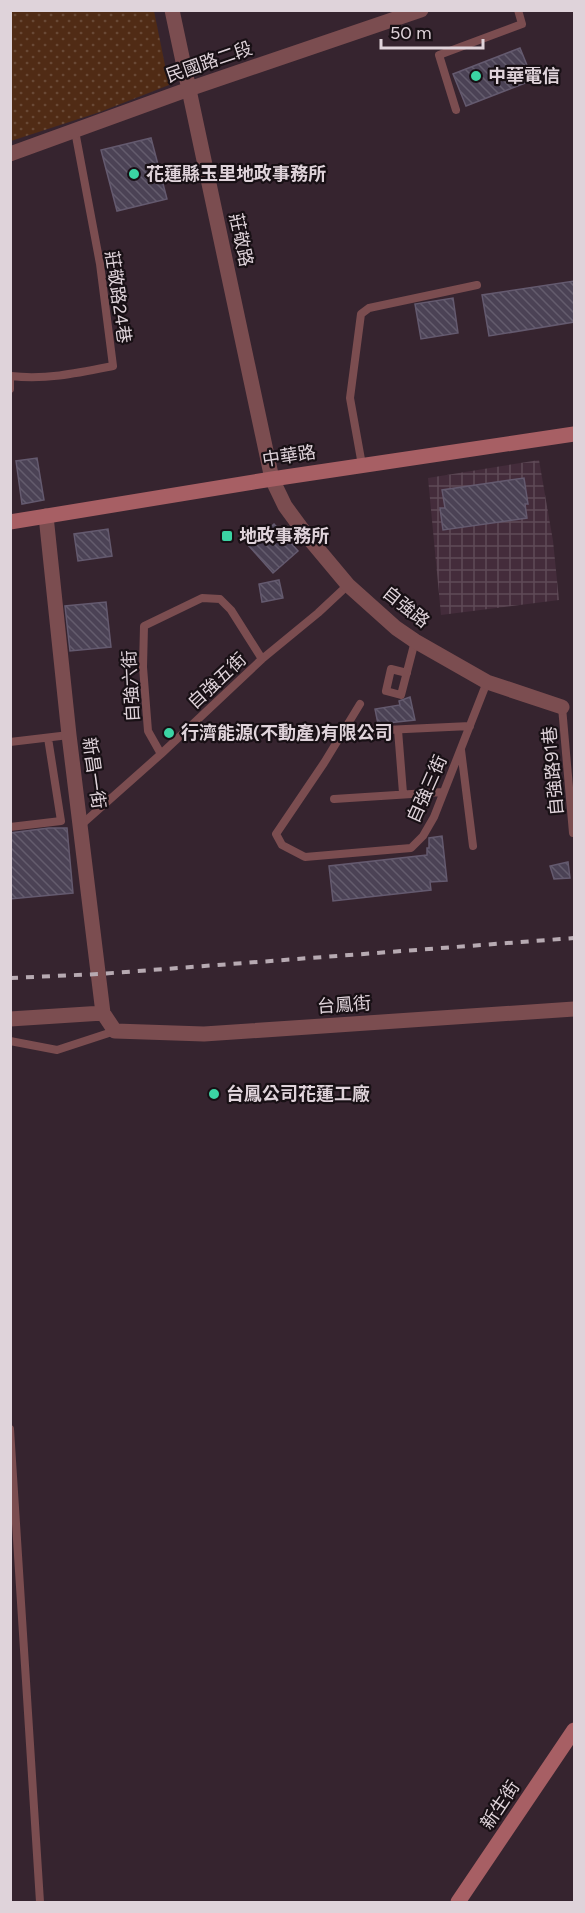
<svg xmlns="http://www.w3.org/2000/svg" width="585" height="1913" font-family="Figtree,'Noto Sans TC',sans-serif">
<defs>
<pattern id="industrial-grid" width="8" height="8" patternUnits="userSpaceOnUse" patternTransform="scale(1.5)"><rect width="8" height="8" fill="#442c3b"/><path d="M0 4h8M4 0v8" fill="none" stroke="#5f4a57"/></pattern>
<pattern id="park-dots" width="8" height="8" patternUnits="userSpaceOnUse" patternTransform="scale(1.5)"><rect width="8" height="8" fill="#502b15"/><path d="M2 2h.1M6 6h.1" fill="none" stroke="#694936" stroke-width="1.8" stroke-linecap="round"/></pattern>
<pattern id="building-back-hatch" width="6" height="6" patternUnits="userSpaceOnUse" patternTransform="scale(1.5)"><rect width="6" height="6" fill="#4b4255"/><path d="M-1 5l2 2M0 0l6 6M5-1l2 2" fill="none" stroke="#645c6d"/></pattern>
</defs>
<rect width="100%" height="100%" fill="#36242f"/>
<path fill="url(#industrial-grid)" d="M539,460L553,541L559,600L441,615L428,478Z"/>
<path fill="url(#park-dots)" d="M11,10L154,11L169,85L100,112L11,141Z"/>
<path fill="url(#building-back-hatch)" stroke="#645a6f" stroke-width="1.5" d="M520,48L533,80L466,106L453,74Z
M151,138L167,199L117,211L101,150Z
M574,281V322L489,336L482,295Z
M453,298L458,333L421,339L415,304Z
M37,458L44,500L22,504L16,461Z
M524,478L528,504H525L527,518L443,530L440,508H445L442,490Z
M274,524L298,551L273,573L249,546Z
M108,529L112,556L78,561L74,534Z
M279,580L283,598L262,602L259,584Z
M106,602L111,647L70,651L65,606Z
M410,697L415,720L378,724L375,709L400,705L399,701Z
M49,828H67L73,893L10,899V833Z
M442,836L447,881L430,882L431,890L333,901L329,866L427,855V848H429V838Z
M568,862L570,878L554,879L550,866Z"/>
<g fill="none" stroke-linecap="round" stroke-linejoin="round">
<path stroke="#7b4d50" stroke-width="8" d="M456,110L439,55L522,24L518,10
M10,376V389
M11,376C46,380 78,373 113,366L100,264L75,131
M362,465L350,398L361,314L369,308L477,285
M407,673L391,669L386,691L401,695L415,641
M360,704L324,763L276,834L282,845L305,857L411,848L423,836L434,817L487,682
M562,707L573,833
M398,730L403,793
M342,732L470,726
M10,742L69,735
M461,750L473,846
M161,754L148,731L143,667L144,626L202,598L220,599L231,610L262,659
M334,799L443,792
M81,825L161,754L262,659L318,613L348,585
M10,827L61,821L48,738
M10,1041L57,1050L115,1031
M10,1429L40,1902"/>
<path stroke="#7b4d50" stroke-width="15" d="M172,10L272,479L285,506L307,536L348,585L396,628L415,641L487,682L562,707
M10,154L189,89L421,10
M46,516L69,735L103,1013L115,1031L204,1034L574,1009
M10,1019L103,1013"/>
<path stroke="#a75f64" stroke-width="15" d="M10,522L272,479L574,434
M458,1902L574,1730"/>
<path stroke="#b7aab2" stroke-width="4" stroke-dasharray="8 8" stroke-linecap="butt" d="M10,978L99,974L574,938"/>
</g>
<g fill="#3bd4a4" stroke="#181015" stroke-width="2">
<circle cx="476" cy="76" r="6"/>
<circle cx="134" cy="174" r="6"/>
<rect x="221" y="530" width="12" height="12" rx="3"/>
<circle cx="169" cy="733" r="6"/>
<circle cx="214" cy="1094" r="6"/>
</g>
<g text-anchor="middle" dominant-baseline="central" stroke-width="4.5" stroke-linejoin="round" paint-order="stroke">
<g font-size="18" fill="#dfd3da" stroke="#181015">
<text transform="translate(209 62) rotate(-19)">民國路二段</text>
<text transform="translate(241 240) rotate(78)">莊敬路</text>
<text transform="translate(118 297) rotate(82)">莊敬路24巷</text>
<text transform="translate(289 456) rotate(-9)">中華路</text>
<text transform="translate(406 607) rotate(39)">自強路</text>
<text transform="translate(217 681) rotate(-43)">自強五街</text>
<text transform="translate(131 686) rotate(-93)">自強六街</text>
<text transform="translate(553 771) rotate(-95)">自強路91巷</text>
<text transform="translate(94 773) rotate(82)">新昌一街</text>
<text transform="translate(427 789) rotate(-66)">自強三街</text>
<text transform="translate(344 1005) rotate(-4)">台鳳街</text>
<text transform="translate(500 1805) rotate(-56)">新生街</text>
</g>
<g font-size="18" font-weight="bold" fill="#dfd3da" stroke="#181015" text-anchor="start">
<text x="488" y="76">中華電信</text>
<text x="146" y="174">花蓮縣玉里地政事務所</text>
<text x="239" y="536">地政事務所</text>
<text x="181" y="733">行濟能源(不動產)有限公司</text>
<text x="226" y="1094">台鳳公司花蓮工廠</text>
</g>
</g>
<rect width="585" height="1913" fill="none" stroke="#dfd3da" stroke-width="24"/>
<path d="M381 39v9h102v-9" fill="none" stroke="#dfd3da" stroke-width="3"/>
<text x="390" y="39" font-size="18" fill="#dfd3da" stroke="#181015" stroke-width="4.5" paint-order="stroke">50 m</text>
</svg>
